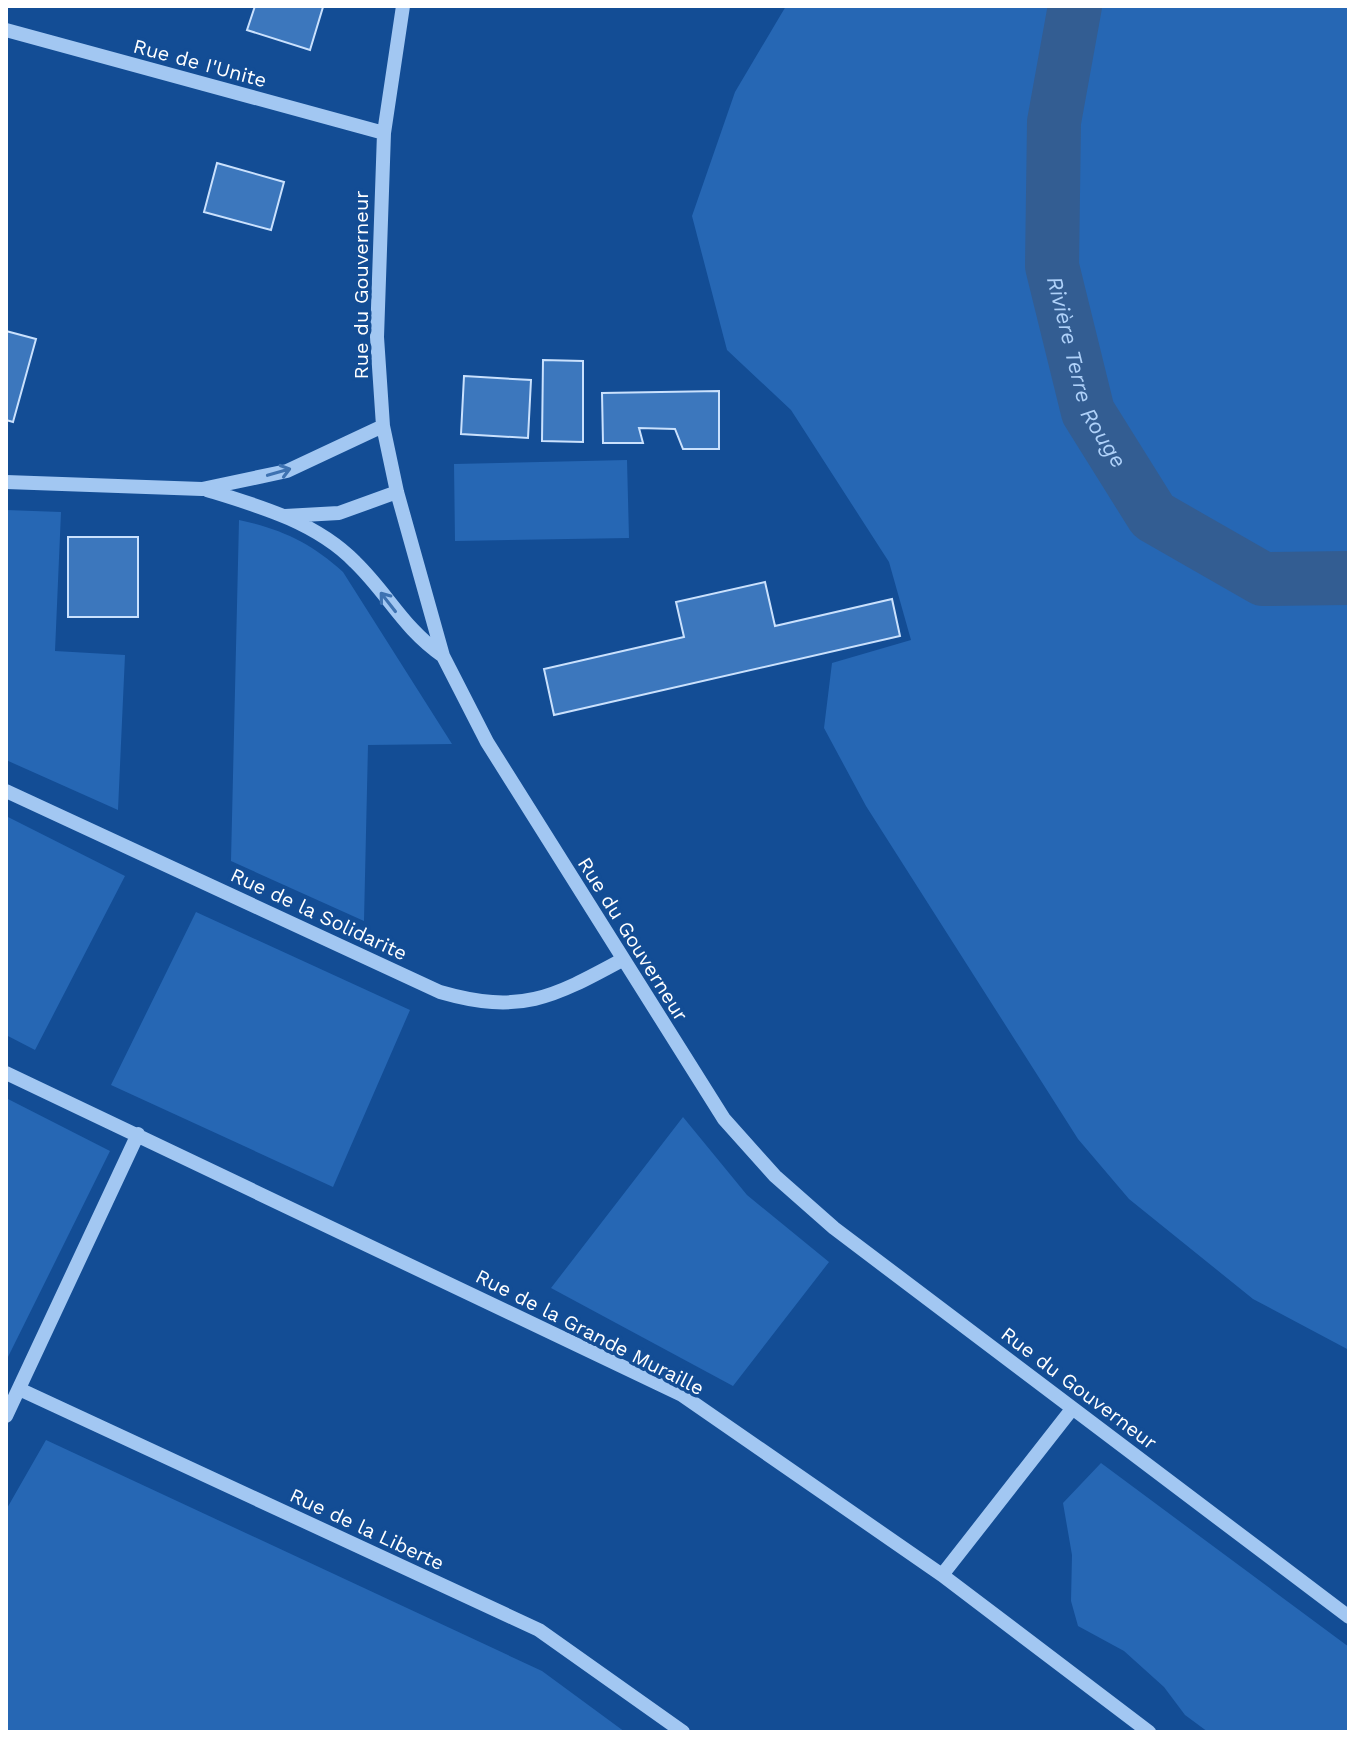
<svg xmlns="http://www.w3.org/2000/svg" width="1355" height="1738" font-family="'Work Sans',sans-serif">
<rect width="100%" height="100%" fill="#134d95"/>
<path fill="#2667b4" d="M786,6H1349V1350L1253,1299L1129,1199L1078,1139L866,806L824,728L832,663L911,640L889,562L791,410L727,350L692,216L735,92Z
M627,460L629,538L455,541L454,464Z
M6,510L61,512L55,651L125,655L118,810L6,760Z
M239,520C281,529 311,543 343,572L452,744L368,745L364,921L231,861Z
M6,816L125,876L35,1050L6,1035Z
M196,912L410,1010L333,1187L111,1085Z
M6,1098L110,1151L6,1361Z
M683,1117L747,1195L829,1262L733,1386L551,1288Z
M46,1440L542,1671L625,1732H6V1510Z
M1101,1463L1349,1647V1732H1208L1185,1715L1164,1687L1124,1651L1078,1626L1071,1601L1072,1555L1063,1503Z"/>
<g fill="none" stroke-linecap="round" stroke-linejoin="round">
<path stroke="#335d92" stroke-width="54" id="s1" d="M1075,6L1054,122L1052,266L1088,412L1153,516L1263,579L1349,578"/>
</g>
<path fill="#3c77bd" stroke="#cae1fd" stroke-width="2" d="M255,6L323,7L310,50L247,30Z
M217,163L284,182L271,230L204,212Z
M6,331L36,339L13,422L6,420Z
M543,360L583,361V442L542,441Z
M464,376L531,380L528,438L461,434Z
M719,391V449H683L675,429L639,428L643,443H603L602,393Z
M68,537H138V617H68Z
M765,582L775,626L892,599L900,636L554,715L544,669L684,637L676,602Z"/>
<g fill="none" stroke-linecap="round" stroke-linejoin="round">
<path stroke="#a2c7f2" stroke-width="14" d="M403,6L384,133L377,337L383,426L397,492L443,656L487,742L724,1119L775,1176L834,1228L1349,1617
M6,30L384,133
M6,482L202,489L287,471L383,426
M207,490C259,506 316,522 355,562C389,595 402,627 443,656
M285,516L339,513L397,492
M6,791L440,992C520,1015 552,998 622,960
M6,1073L682,1395L942,1575L1149,1732
M19,1389L539,1630L683,1732
M6,1416L138,1134
M942,1575L1072,1409"/>
</g>
<defs><path id="oneway-shaft" d="M-6 0H5M1.5-3L5.5 0L1.5 3" fill="none" stroke-width="1.6" stroke-linecap="round" stroke-linejoin="round" transform="scale(2)"/></defs>
<g stroke="#3e72b1">
<use href="#oneway-shaft" transform="translate(279 472) rotate(-16)"/>
<use href="#oneway-shaft" transform="translate(388 602) rotate(-128)"/>
</g>
<g text-anchor="middle" dominant-baseline="central" stroke-width="7" stroke-linejoin="round" paint-order="stroke">
<g font-size="20" fill="#fff" stroke="#134d95">
<text transform="translate(200 63) rotate(15)">Rue de I'Unite</text>
<text transform="translate(361 285) rotate(-90)">Rue du Gouverneur</text>
<text transform="translate(319 914) rotate(25)">Rue de la Solidarite</text>
<text transform="translate(633 939) rotate(58)">Rue du Gouverneur</text>
<text transform="translate(590 1332) rotate(27)">Rue de la Grande Muraille</text>
<text transform="translate(1079 1388) rotate(37)">Rue du Gouverneur</text>
<text transform="translate(367 1529) rotate(25)">Rue de la Liberte</text>
</g>
<g font-size="22" font-style="italic" fill="#afd1f9" stroke="#134d95">
<text stroke="none"><textPath href="#s1" startOffset="374">Rivière Terre Rouge</textPath></text>
</g>
</g>
<rect width="1355" height="1738" fill="none" stroke="#ffffff" stroke-width="16"/>
</svg>
